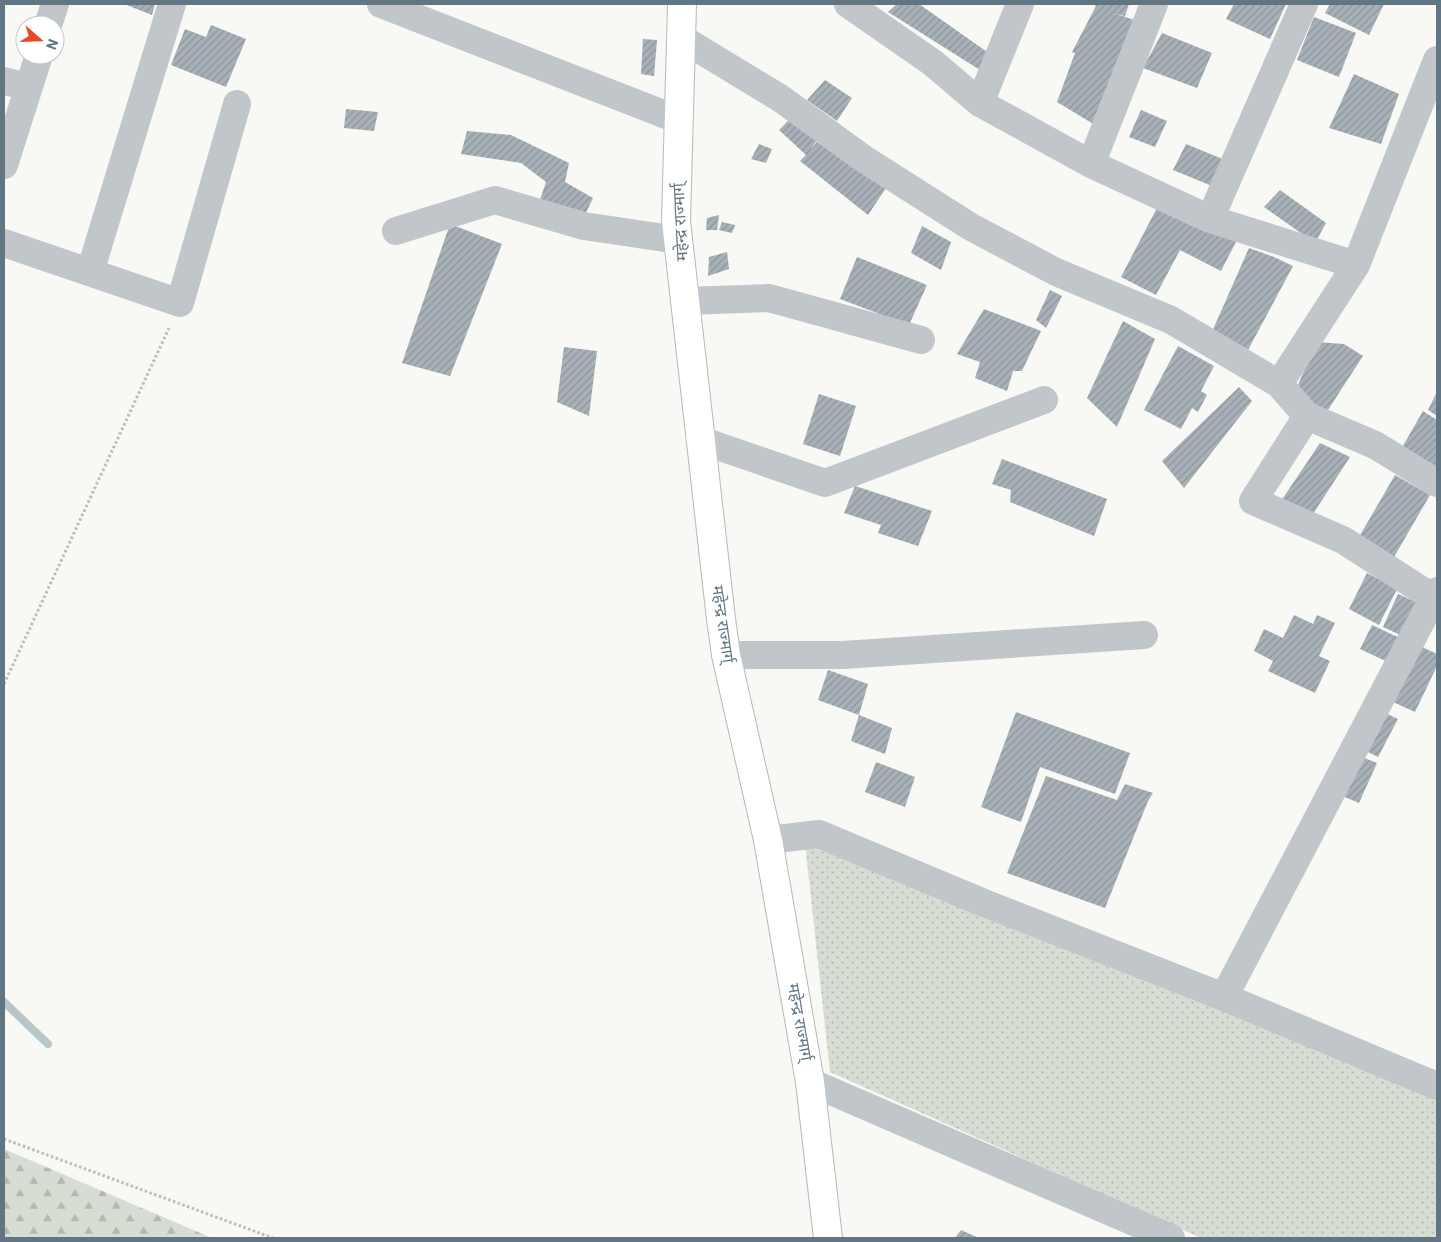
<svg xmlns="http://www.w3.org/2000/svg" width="1441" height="1242" font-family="Roboto,'Noto Sans Devanagari',sans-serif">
<defs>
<pattern id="grass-dots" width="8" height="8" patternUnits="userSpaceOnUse" patternTransform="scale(1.25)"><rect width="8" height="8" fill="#d8ddd4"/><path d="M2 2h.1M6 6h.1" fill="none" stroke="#b3b8b1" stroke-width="1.8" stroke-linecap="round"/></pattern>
<pattern id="forest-firs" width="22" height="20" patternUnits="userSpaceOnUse" patternTransform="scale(1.25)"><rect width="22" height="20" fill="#d8ddd4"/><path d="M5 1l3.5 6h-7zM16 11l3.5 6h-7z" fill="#b3b8b1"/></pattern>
<pattern id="building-hatch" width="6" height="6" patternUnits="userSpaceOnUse" patternTransform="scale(1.25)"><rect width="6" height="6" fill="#a8b1b8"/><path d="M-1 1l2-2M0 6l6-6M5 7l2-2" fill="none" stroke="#8c959b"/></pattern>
</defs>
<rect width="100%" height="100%" fill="#f8f8f5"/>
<path fill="url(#grass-dots)" d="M804,834L1437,1094V1238H1201L830,1072Z"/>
<path fill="url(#forest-firs)" d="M4,1149L212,1238H4Z"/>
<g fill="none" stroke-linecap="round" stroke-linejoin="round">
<path stroke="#b8c6c9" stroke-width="8" d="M4,1002L48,1044"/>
</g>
<path fill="url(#building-hatch)" d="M124,4H155L152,15Z
M897,4H919L990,54L980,70L888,12Z
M1092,4H1129L1125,16L1114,13L1137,21L1095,125L1057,102L1075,53L1072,52L1096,6Z
M1234,4H1286L1270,39L1226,19Z
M1330,4H1384L1369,35L1325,13Z
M1314,17L1356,33L1339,77L1297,60Z
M211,25L246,39L226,87L171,65L185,29L206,37Z
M1162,33L1212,53L1197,88L1143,68Z
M643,39L657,40L654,76L641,74Z
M1354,74L1399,94L1381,144L1329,128Z
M825,80L852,98L837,121L807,100Z
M346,109L378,112L374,131L344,128Z
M1141,110L1167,121L1155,147L1129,137Z
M793,116L818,139L810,150L817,142L886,188L868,215L800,161L806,155L779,130Z
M467,131L511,135L569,163L565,182L593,198L583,219L539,203L546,182L521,163L461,154Z
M759,144L772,149L766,163L751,159Z
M1186,144L1225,160L1212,186L1173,170Z
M1280,190L1326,223L1315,243L1264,207Z
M1160,202L1236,242L1221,271L1180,250L1156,295L1121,277Z
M719,215L717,230H706L707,218Z
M722,222L735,225L732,233L719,230Z
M450,224L502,244L450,376L402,363Z
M922,226L951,242L941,270L911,253Z
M1249,248L1274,257L1293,266L1248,350L1211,334Z
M727,252L729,269L708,276L709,257Z
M857,257L927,285L909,325L840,299Z
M1050,290L1062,296L1046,328L1036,320Z
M984,309L1041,331L1022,371H1013L1007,391L975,378L980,362L957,354Z
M1123,321L1155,339L1117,427L1087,398Z
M1317,342L1344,344L1363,356L1326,413L1296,390L1308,361Z
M1178,346L1214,366L1201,391L1207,395L1198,412L1192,408L1181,429L1144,410Z
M564,347L597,351L589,416L557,402Z
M1239,387L1252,401L1184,488L1162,461Z
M1437,392V416L1428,410Z
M819,394L856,406L840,456L803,444Z
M1423,411L1437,420V468L1400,451Z
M1320,443L1350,457L1311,517L1279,504Z
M1002,459L1107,499L1094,536L1010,502L1011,490L992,484Z
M1395,475L1430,495L1394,557L1359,537Z
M855,486L932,511L918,546L878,533L881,525L844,513Z
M1367,573L1397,589L1379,625L1349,609Z
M1398,594L1425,606L1409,639L1383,627Z
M1294,615L1313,624L1317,615L1335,623L1319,656L1330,661L1315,693L1268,671L1273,661L1254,651L1264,629L1283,638Z
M1372,625L1404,640L1392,664L1360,649Z
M1420,646L1437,654V666L1415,712L1393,702Z
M828,670L868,684L859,715L892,728L885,754L851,741L859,715L818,700Z
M1381,711L1398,719L1378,757L1362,749Z
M1016,712L1130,753L1115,794L1040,767L1021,822L981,807Z
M1357,755L1377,763L1359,803L1340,795Z
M876,762L915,777L905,807L865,792Z
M1046,776L1117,800L1125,784L1153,793L1148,801L1105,908L1007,873Z
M961,1230L979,1238H955Z"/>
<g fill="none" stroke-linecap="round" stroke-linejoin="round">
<defs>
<path id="trunk" d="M682,4L676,221L721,619L726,655L768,840L810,1082L828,1238"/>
</defs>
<use href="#trunk" stroke="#b4b9bc" stroke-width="30"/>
<path stroke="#b9bdc0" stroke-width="3" stroke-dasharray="2.5 2.5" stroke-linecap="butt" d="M4,684L169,328
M4,1139L273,1238"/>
<path stroke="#c1c6ca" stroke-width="28" d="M381,4L679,120
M848,4L933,63L980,103L1020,4
M48,25L55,4
M681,38L780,98L864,159L971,227L1056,272L1171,320L1279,384L1307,416L1375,445L1437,483
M4,81L29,87
M980,103L1091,164L1154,4
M1091,164L1210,219L1356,265
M4,165L39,55
M1210,219L1304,4
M396,231L495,200L584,226L678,240
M4,243L180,303L237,104
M90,272L172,4
M685,301L769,298L921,340
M1279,384L1356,265L1437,60
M1307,416L1253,501L1343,540L1437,600
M700,440L825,483L1044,400
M726,655H843L1144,635
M1224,997L1437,591
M810,1082L1171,1238"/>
<path stroke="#c1c6ca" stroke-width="28" d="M768,840L819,834L984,903L1224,997L1437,1086"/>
<use href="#trunk" stroke="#fff" stroke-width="28"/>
</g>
<g text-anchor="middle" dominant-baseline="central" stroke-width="5" stroke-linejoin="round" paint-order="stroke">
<g font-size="16" fill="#627582" stroke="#fff">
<text transform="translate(680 222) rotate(-93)">महेन्द्र राज्मार्ग्</text>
<text transform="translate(723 624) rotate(82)">महेन्द्र राज्मार्ग्</text>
<text transform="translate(800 1022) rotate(80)">महेन्द्र राज्मार्ग्</text>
</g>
</g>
<rect width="1441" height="1242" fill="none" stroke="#627582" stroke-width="10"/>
<g transform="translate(40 40) rotate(110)"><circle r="24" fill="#ffffff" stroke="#c0c8cd"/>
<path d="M0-4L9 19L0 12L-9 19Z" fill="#e94a25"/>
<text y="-8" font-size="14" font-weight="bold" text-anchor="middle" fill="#627582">N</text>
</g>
</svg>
